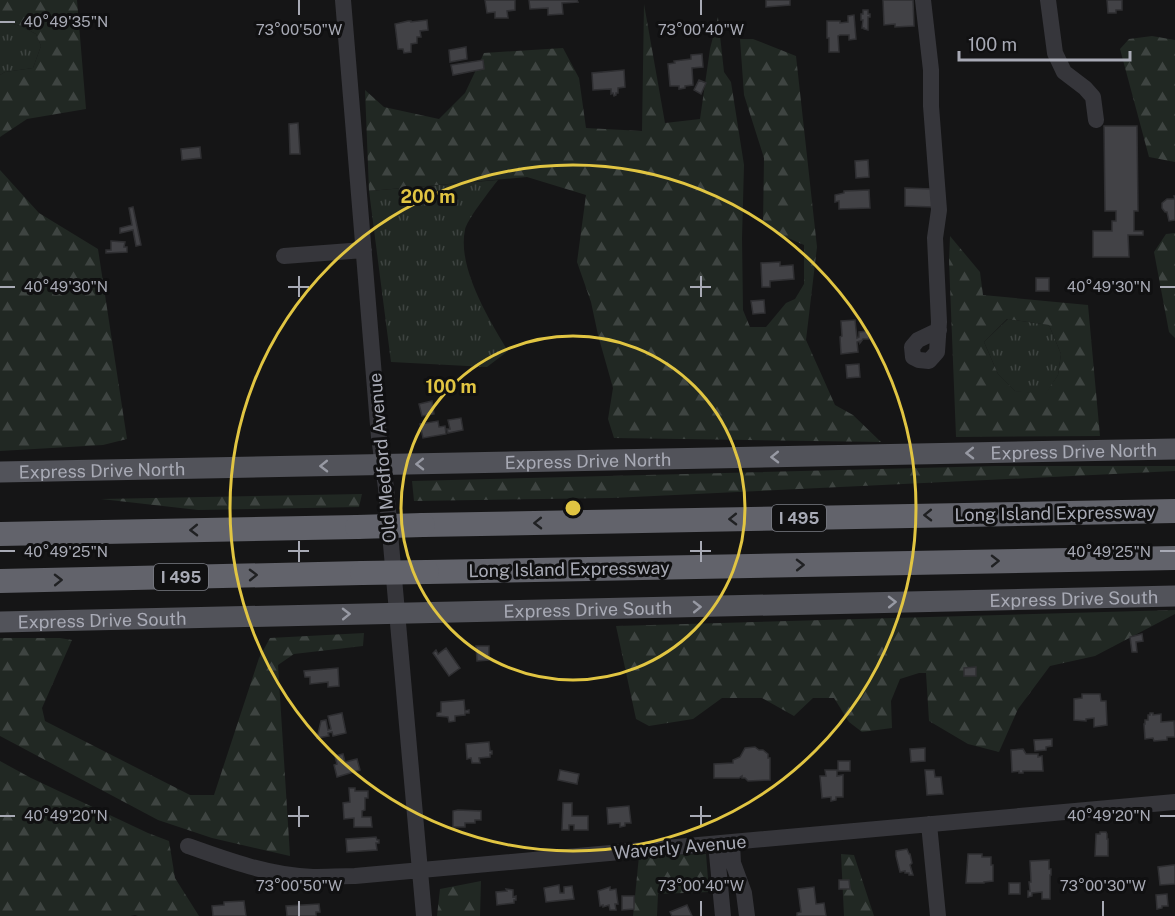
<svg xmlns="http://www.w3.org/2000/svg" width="1175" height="916" font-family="'Public Sans',sans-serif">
<defs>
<pattern id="grass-tufts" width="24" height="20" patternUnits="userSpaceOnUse" patternTransform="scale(1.5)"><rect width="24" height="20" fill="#212823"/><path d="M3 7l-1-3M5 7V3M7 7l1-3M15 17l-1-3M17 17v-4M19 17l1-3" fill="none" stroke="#3e4441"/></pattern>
<pattern id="forest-firs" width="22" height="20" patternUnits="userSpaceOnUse" patternTransform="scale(1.5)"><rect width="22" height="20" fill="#212823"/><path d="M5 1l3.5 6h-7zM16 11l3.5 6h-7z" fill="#3e4441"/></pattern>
</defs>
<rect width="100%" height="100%" fill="#151516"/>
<path fill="url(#grass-tufts)" d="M0,21L21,26L36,34L41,46L33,68L5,72L0,75Z
M498,180C491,189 466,221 465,230C457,267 489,320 508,351L487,367L391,362L369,191Z
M1008,319L1049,325L1061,354L1058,375L1045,395L1015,391L998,374L984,342Z"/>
<path fill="url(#forest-firs)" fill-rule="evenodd" d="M0,0H77L86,109L27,119L0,137V75L5,72L33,68L41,46L36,34L21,26L0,21Z
M644,4L665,123L700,119L710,49L718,17L724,72L731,82L744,165L742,238L743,310L750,327H766L786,303L795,299L804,284V245L781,235L763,224L764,158L744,95L740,39H753L796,56L817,247L806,340L835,405L853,415L881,442L614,438L608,419L613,388L598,335L591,302L577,262L586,195L527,177L369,191L365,90L384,107L439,119L465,93L484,53L563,48L579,78L586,128L642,131Z
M1152,36L1175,40V162L1149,157L1120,49L1129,39Z
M0,170L39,213L98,249L127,439L103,445L0,451Z
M1175,233V338L1169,332L1154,252L1166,234Z
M950,236L980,272L983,295L1088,305L1100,436L956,437L949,261ZM1007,319L1049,325L1061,354L1058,375L1045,394L1015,391L998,374L984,342Z
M996,466H1175V471L612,498L414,501L412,481Z
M362,494L359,507L198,510L101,499Z
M1175,610V614L1095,656L1050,666L1018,709L999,752L968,744L929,721L926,673H919L900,679L891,701L892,728L862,732L849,722L834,698H813L794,716L762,698H722L693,719L649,726L636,719L616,626Z
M364,633L363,646L294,654L278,665L290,856L212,838L158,820L0,736V638H60L72,640L42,708L45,721L190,795H214L259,658L270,638Z
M0,761L31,778L148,833L169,841L175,878L199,916H138L135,915L130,916H0Z
M706,854L709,892L658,894L657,916H633L639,856Z
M841,854L854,855L874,916H844Z
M481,881L480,916H437L440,889Z"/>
<path fill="#424246" stroke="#2f2f32" stroke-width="1.5" d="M485,0H515V10L507,11L508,18H495V12L487,13Z
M529,0H577L578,2L562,3L563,14L548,15V8L530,9Z
M766,0H790V5L766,7Z
M883,0H913L914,26L895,27V24L884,25Z
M1107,0H1122V10H1116V13H1108Z
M863,10H868V14H870V17H868V30L864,29V28H862L863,20H861V14H863Z
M854,15L856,39L849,40V35H840L838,36L839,52H829V38H827V21H840V23L848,22V16Z
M427,20L428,30L420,31L421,37H417V43L411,44V52L404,53L403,49H398L395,24L408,21H411V22Z
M466,47L467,59L450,62L449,50Z
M702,54L703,67L692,68L693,85L685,86V88L679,89V86H670L668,64L675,63L674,61L691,59V55Z
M483,60L484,69L453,75L451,65Z
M624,70L625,87L618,88V93H616V95L614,96L613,93L611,94V89L593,90L592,73Z
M699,80L706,83L701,94L694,90Z
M298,123L300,154H290L289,124Z
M1104,126H1137L1138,211H1134V231H1143V235H1128L1129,257H1093V231H1112V221H1116V211H1105Z
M200,147L201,158L182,160L181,149Z
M868,160L869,177L856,178L855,161Z
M905,188L933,189L932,207L905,206Z
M869,190L870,208L839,209V201L835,202V195L844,193V191Z
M1174,196H1175V220L1169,221L1167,212H1165L1162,208V203L1167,199H1175Z
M133,207L141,245L136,246L133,230L120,233V228L132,225L129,208Z
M111,241L125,242L124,247H127V252L106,253V250H111Z
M780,262V266L793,265L794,279L770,281V287H762L761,263Z
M1036,278H1049V291H1036Z
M764,300L765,313L753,314L751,301Z
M855,320L857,338L859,337V332L868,331L869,339H863L860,343V341L857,342L858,352L841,354L840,337L842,336L841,321Z
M859,364L860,377L847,378L846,365Z
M432,401L434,414L422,416L419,404Z
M461,418L463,430L448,433L447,429H450L448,420Z
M438,421L439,427L445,426L446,434L423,438L420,424Z
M1142,634L1143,641L1136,642L1137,652H1132L1130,637Z
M476,646H489V660L477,661Z
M446,648L460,668L449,676L433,653L436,650L438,654Z
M976,667V676H964V668Z
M338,668L339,686L328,687V682L310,684V677H305L304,671Z
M1082,694H1100L1101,701H1106L1107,725L1094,727V718L1086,719V721L1074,720V699L1082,698Z
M464,700L465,711L469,710V713H465V715L455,716V721L449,722L448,717L437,716V713L441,712V702Z
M342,713L346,733L333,736L332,732L328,733L329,736L317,738L321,721L326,720L328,730L331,729L328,716Z
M1150,713H1153V715L1161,714V722L1174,721L1175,737H1167V740L1154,741L1153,738L1145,739L1144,724H1145V720H1148V715H1150Z
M1052,739V746L1046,747V750L1035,751L1034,740Z
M489,742L490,751H492V754H490V757L479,758L480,763H472L471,758L467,759L466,744Z
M755,747L759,750H763L768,754V758H770V780L748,781L745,778H742V776L739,778H714V764L733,763V760L740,757L745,748Z
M925,748V761L911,762L910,749Z
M1023,749L1026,754H1038V757L1042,756L1043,771H1023V773H1019V771L1012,772L1011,750Z
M343,754L345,762L357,759L360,770L337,777L334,765L337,764L335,756Z
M838,761H850V771H838Z
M560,770L579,774L577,784L558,780Z
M825,770H837V776L843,775V797H836V800L831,801V797L822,798L820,776H826Z
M925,770H934L935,777H941L943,794L927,795Z
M349,788H355V791H368V798H365V810L362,811V817H371L372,827H354V818L344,819L343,803L350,802Z
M563,803H572V816H588V830H574V825H569V830H562Z
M629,806L631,823H625V826L620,827V823L608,824L607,808Z
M458,810L481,811V820H475V823H465V827H453V811Z
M1100,832H1106L1107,834V839H1108V856H1095L1096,834H1100Z
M376,837L377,840H379V843H376L377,850L347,852L346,839Z
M907,849L909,854H910L912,863L910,865L913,875H909V873H905V871L900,872L896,856V851Z
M968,854H982V857H991V865H993V881L984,882V883H966Z
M1049,860V869H1051V875H1050V899H1042V892L1032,893V896L1028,897V891H1030L1029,882H1031L1030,861Z
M1173,865H1175V884L1160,885L1158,867Z
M839,880H849L850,889H839Z
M1009,883H1020V894H1009Z
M559,885L560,893H564V887L572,886L574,899L546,902L544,888Z
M610,887V890L616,889L618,904H615L616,910H610L609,905L603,907V905L600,906L598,891Z
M814,887L816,904L824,903L826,916H797V913L801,912L798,889Z
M506,889L513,890V897L516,896V900H514V903L497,905L496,892L507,891Z
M1167,894L1168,906H1162V908L1157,909L1156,895Z
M622,896H634V909L622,910Z
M244,901L246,916H213L212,906L224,905V902Z
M319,904L320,912H316V916H287L286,906Z
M687,905L692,916H672L670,912Z"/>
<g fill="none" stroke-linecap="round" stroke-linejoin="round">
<path stroke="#36363b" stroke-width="16" d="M343,0L379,437L386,488L424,916
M923,0L931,70V106L939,210L935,238L939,322L937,352L929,361L919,360L913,357L912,347L918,340L939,330
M1048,0L1055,53L1064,72L1085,88L1093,97L1096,120
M284,256L364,250
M929,824L938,916
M732,843L733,863L744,893L747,916
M716,844L723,916
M188,846C227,860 271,876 313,877C327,877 341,876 355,876L1175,802"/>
<g stroke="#52535a" stroke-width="21">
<path id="s1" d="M0,472L1175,449"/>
<path id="s2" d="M0,622L1175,596"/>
</g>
<path stroke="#62636b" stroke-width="24" d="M423,525L1175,511
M0,534L357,527
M427,572L1175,558
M0,581L362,573"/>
<path stroke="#62636b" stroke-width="24" d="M357,527L423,525
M362,573L427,572"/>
</g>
<defs><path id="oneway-chevron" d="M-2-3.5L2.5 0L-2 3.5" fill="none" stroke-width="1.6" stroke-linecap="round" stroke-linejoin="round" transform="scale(1.5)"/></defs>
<g stroke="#9799a3">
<use href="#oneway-chevron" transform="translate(970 453) rotate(179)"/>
<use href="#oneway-chevron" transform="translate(775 457) rotate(179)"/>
<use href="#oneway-chevron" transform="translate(420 464) rotate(179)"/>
<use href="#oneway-chevron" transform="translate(324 466) rotate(179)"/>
<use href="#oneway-chevron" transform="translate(892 602) rotate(-1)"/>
<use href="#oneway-chevron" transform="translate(697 607) rotate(-1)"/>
<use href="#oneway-chevron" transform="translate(346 614) rotate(-1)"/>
</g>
<g stroke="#202123">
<use href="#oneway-chevron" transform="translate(928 515) rotate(179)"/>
<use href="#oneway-chevron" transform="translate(733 519) rotate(179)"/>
<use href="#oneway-chevron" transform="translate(538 523) rotate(179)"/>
<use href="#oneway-chevron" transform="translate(194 530) rotate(179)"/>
<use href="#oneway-chevron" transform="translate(995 561) rotate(-1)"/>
<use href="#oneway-chevron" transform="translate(800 565) rotate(-1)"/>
<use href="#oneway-chevron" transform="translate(253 575) rotate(-1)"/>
<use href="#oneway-chevron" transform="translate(58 580) rotate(-1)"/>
</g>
<path fill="none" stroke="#a8aab5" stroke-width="2" d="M299,0V15M701,0V15M0,22H15M299,276V297M701,276V297M0,287H15M288,287H309M690,287H711M1160,287H1175M299,541V562M701,541V562M0,551H15M288,551H309M690,551H711M1160,551H1175M299,806V827M701,806V827M0,816H15M288,816H309M690,816H711M1160,816H1175M299,901V916M701,901V916M1103,901V916"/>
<g fill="none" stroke="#e1c542" stroke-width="3">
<circle cx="573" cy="508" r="172"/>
<circle cx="573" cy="508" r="343"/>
</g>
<g text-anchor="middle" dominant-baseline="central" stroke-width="6" stroke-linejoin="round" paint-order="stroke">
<g fill="#101011" stroke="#7a7c84" stroke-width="1.5">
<rect x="772" y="505" width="54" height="26" rx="4.5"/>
<rect x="154" y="564" width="54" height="26" rx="4.5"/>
</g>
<g font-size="16" font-weight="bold" fill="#a8aab5">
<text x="799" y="518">I 495</text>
<text x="181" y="577">I 495</text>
</g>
<g font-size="18" fill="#a8aab5" stroke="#101011">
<text stroke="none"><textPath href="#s1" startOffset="1074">Express Drive North</textPath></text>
<text transform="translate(382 458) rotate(-95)">Old Medford Avenue</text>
<text stroke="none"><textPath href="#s1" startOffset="588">Express Drive North</textPath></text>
<text stroke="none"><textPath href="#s1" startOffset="102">Express Drive North</textPath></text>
<text transform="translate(1055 513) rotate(-1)">Long Island Expressway</text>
<text transform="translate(569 569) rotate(-1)">Long Island Expressway</text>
<text stroke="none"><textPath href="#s2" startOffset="1074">Express Drive South</textPath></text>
<text stroke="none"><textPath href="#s2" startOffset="588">Express Drive South</textPath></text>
<text stroke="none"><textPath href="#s2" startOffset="102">Express Drive South</textPath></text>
<text transform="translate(680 847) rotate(-5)">Waverly Avenue</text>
</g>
</g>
<g font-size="15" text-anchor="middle" fill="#a8aab5" stroke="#101011" stroke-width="6" stroke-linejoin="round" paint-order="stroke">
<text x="66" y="27">40°49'35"N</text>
<text x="299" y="35">73°00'50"W</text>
<text x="701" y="35">73°00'40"W</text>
<text x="66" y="292">40°49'30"N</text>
<text x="1109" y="292">40°49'30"N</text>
<text x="66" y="557">40°49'25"N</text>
<text x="1109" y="557">40°49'25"N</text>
<text x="66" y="821">40°49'20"N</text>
<text x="1109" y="821">40°49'20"N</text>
<text x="299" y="891">73°00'50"W</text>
<text x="701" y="891">73°00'40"W</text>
<text x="1103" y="891">73°00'30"W</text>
</g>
<circle cx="573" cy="508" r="9" fill="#e1c542" stroke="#101011" stroke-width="3"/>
<g font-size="18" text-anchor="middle" font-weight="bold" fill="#e1c542" stroke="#101011" stroke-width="6" stroke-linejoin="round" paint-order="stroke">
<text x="428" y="203">200 m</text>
<text x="451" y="393">100 m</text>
</g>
<path d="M959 51v9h171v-9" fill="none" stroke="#a8aab5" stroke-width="3"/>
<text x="968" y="51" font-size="18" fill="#a8aab5" stroke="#101011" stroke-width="4.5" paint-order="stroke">100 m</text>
</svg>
